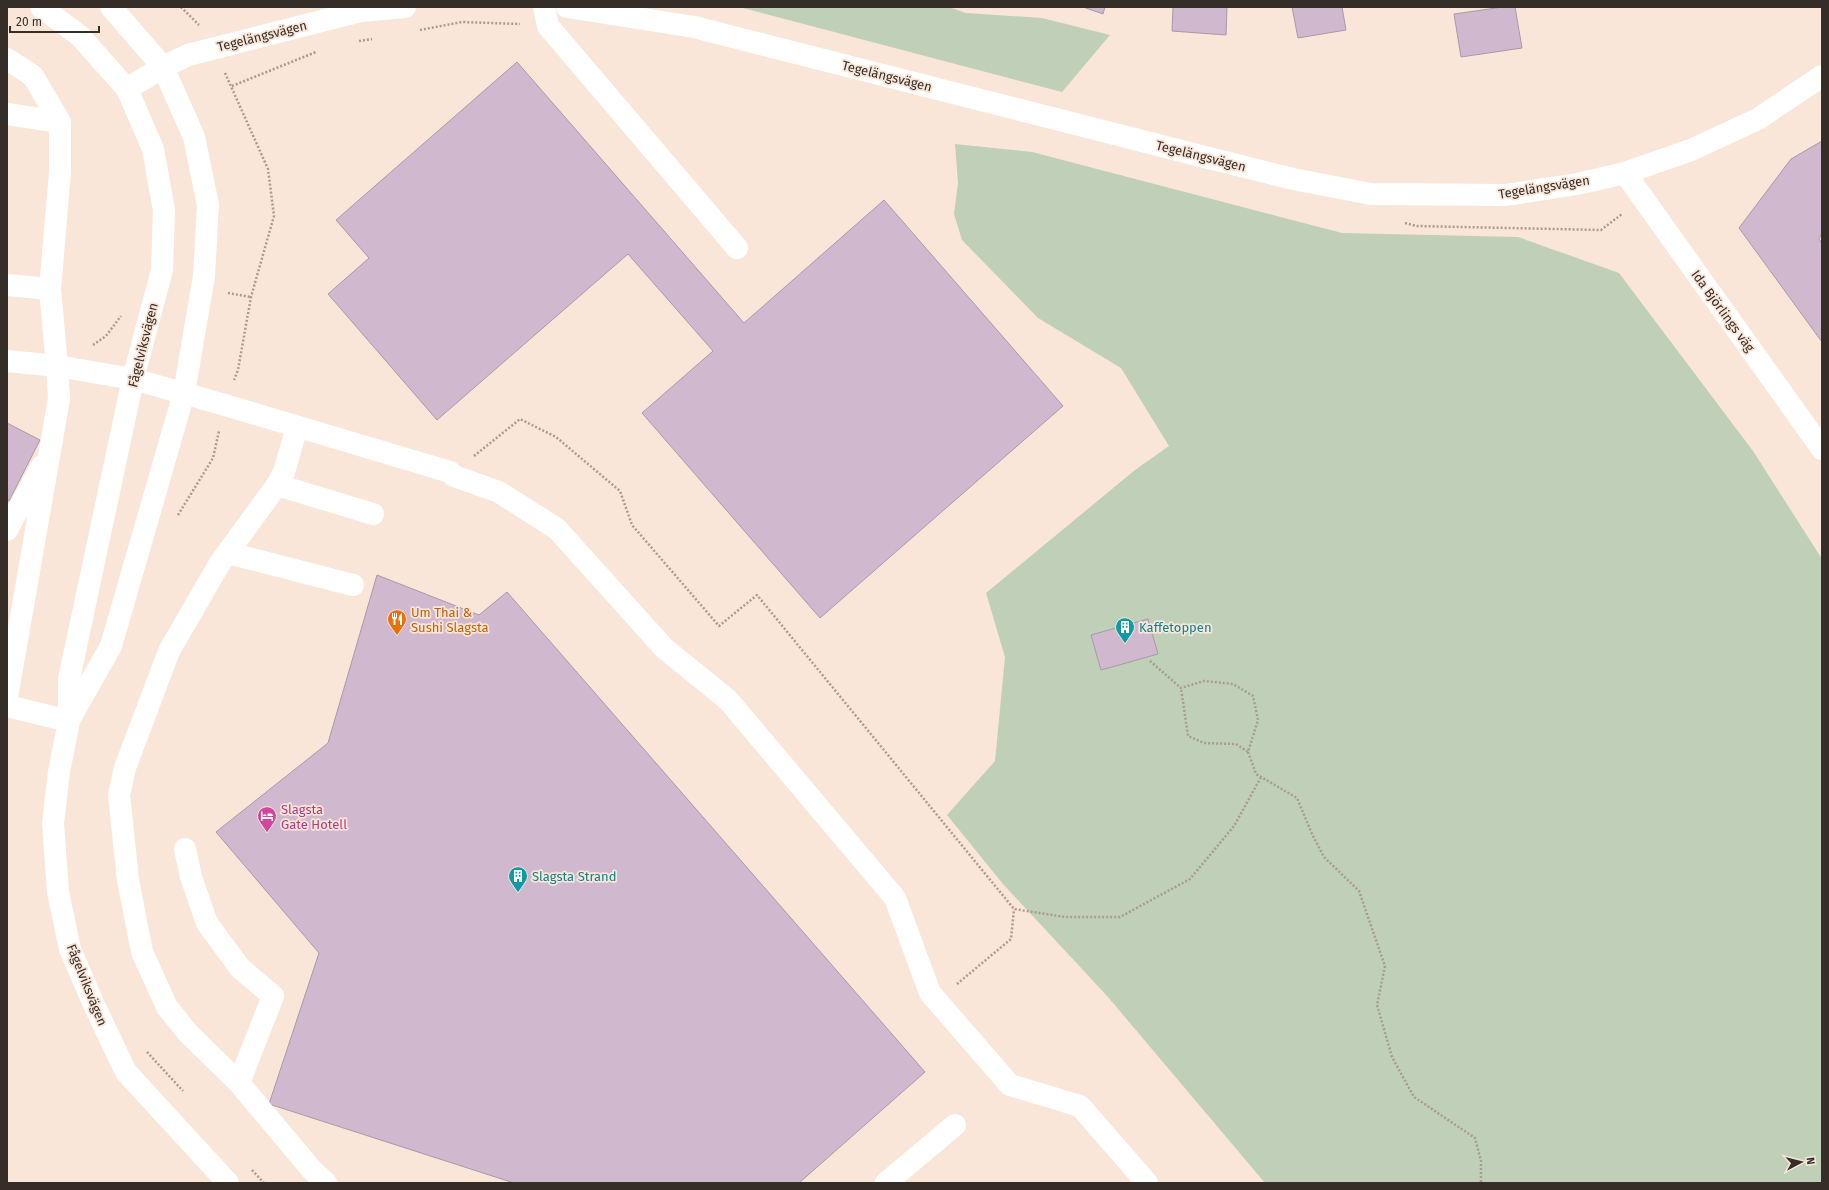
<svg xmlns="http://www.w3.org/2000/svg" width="1829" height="1190" font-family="'Fira Sans',sans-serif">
<rect width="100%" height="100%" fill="#f9e6d8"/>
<path fill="#bfcfb8" d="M739,7H949L966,13L1042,18L1110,35L1062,92Z
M955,144L1032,152L1342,233L1518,237L1619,273L1753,451L1822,559V1183H1265L1108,997L1003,884L947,815L995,761L1005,657L986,593L1135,470L1169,446L1121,368L1038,318L962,240L954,214L958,183Z"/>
<path fill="#d0b9cf" stroke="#a999a9" d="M1083,7H1105L1103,14Z
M1173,7H1227L1226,35L1172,31Z
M1292,7H1342L1346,30L1298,38Z
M1503,7H1515L1522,48L1461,57L1454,14Z
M517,62L744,323L884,200L1063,406L820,618L642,413L713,351L628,254L437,420L328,294L369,258L336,220Z
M1822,141V233L1819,239L1822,244V342L1739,228L1791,159Z
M7,423L40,440L9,501L7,500Z
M377,575L479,615L507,592L925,1072L799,1183H514L269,1104L319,953L216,832L328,743Z
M1148,619L1158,654L1101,670L1091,635Z"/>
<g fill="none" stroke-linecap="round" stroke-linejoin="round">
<path stroke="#a99b91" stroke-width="2.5" stroke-dasharray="2 2" stroke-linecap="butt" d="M181,7L199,25
M420,30L462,22L520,24
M359,41L372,39
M225,73L268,169L274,216L251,297L238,370L234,380
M232,86L316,52
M1405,223L1417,226L1601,230L1622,214
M228,293L251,297
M93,345L106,336L121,316
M474,456L520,419L556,437L620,491L632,525L719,626L757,595L1014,909L1065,917H1120L1190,879L1234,826L1261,777
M178,515L213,458L219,431
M1150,661L1181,688L1204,681L1233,684L1253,696L1258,720L1248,752L1236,744L1204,743L1188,736L1181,688
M1248,752L1256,774L1297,798L1312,834L1324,857L1359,891L1385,966L1377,1005L1392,1057L1414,1097L1475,1138L1481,1161V1183
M957,984L1011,939L1014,909
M147,1052L183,1091
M252,1170L264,1183"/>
<path stroke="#fff" stroke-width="22" d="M544,7L548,26L737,248
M567,7L694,27L1197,155L1293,179L1371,194L1506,195L1577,184L1625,173L1691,150L1758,119L1822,76
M7,59L33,76L60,122V172L50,289L57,366L133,379L225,405L450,472L454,476L499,492L557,529L664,648L728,700L895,898L930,993L1010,1085L1080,1106L1147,1183
M127,89L163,67L188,55L361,11L405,7
M7,114L60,122
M1625,173L1822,449
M7,285L50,289
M7,361L57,366L59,399L7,697
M277,485L373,514
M7,530L42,466
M228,553L353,585
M7,706L69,721
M185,849L191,877L207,923L240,968L273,996L239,1083L188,1033L167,1007L142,952L128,880L119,795L125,768L169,651L220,563L277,485L284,472L297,427
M239,1083L312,1170L326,1183
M886,1183L955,1125"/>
<path stroke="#fff" stroke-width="22" d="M41,7L80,36L127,89L153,149L164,210L162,270L133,379L69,679V721L59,772L53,823L58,892L70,949L94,1005L126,1072L228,1183
M69,720L111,646L184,393L204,276L208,205L194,137L163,67L111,7"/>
</g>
<defs>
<symbol id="restaurant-pin" viewBox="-11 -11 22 30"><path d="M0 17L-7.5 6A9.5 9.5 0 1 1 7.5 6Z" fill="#e8710a" stroke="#f9e6d8"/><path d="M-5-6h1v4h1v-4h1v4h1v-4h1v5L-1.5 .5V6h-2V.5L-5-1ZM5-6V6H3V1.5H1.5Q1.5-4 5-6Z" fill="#fff"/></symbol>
<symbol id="building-pin" viewBox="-11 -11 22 30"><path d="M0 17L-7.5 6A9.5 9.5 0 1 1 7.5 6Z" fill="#0f9aa8" stroke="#f9e6d8"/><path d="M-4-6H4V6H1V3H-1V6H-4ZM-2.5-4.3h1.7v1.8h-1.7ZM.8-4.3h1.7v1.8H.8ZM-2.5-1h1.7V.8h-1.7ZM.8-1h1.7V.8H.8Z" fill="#fff"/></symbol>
<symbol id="hotel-pin" viewBox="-11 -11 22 30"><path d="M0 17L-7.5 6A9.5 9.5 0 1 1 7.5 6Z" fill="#d1479c" stroke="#f9e6d8"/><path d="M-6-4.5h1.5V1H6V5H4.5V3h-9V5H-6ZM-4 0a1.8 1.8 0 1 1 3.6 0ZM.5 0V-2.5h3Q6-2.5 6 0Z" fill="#fff"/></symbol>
</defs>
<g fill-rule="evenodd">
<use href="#restaurant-pin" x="386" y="608" width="22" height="30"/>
<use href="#building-pin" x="1114" y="616" width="22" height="30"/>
<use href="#hotel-pin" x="256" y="805" width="22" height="30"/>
<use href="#building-pin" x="507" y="865" width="22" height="30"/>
</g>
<g text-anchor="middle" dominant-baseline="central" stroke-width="3.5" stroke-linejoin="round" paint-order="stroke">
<g font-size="13" fill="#342d28" stroke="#f9e6d8">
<text transform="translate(262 36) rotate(-14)">Tegelängsvägen</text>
<text transform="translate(887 76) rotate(14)">Tegelängsvägen</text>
<text transform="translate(1201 156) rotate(14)">Tegelängsvägen</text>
<text transform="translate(1544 187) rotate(-9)">Tegelängsvägen</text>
<text transform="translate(1723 311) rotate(54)">Ida Björlings väg</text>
<text transform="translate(143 345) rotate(-76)">Fågelviksvägen</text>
<text transform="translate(87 985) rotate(68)">Fågelviksvägen</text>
</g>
<g font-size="13" fill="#c56008" stroke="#f9e6d8" text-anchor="start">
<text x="411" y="612">Um Thai &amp;<tspan x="411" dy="15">Sushi Slagsta</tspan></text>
</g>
<g font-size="13" fill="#0d838f" stroke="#f9e6d8" text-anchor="start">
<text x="1139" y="627">Kaffetoppen</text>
<text x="532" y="876">Slagsta Strand</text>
</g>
<g font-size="13" fill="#b23c85" stroke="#f9e6d8" text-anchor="start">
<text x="281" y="809">Slagsta<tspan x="281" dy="15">Gate Hotell</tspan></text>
</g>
</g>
<rect width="1829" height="1190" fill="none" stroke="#342d28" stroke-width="16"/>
<g transform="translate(1801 1162) rotate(83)" stroke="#f9e6d8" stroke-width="3" paint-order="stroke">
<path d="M0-3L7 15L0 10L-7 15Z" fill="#342d28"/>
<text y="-6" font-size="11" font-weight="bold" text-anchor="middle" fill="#342d28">N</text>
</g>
<path d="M10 26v6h89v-6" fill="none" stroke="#342d28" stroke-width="2"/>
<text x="16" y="26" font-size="12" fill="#342d28" stroke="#f9e6d8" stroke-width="3" paint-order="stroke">20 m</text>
</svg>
